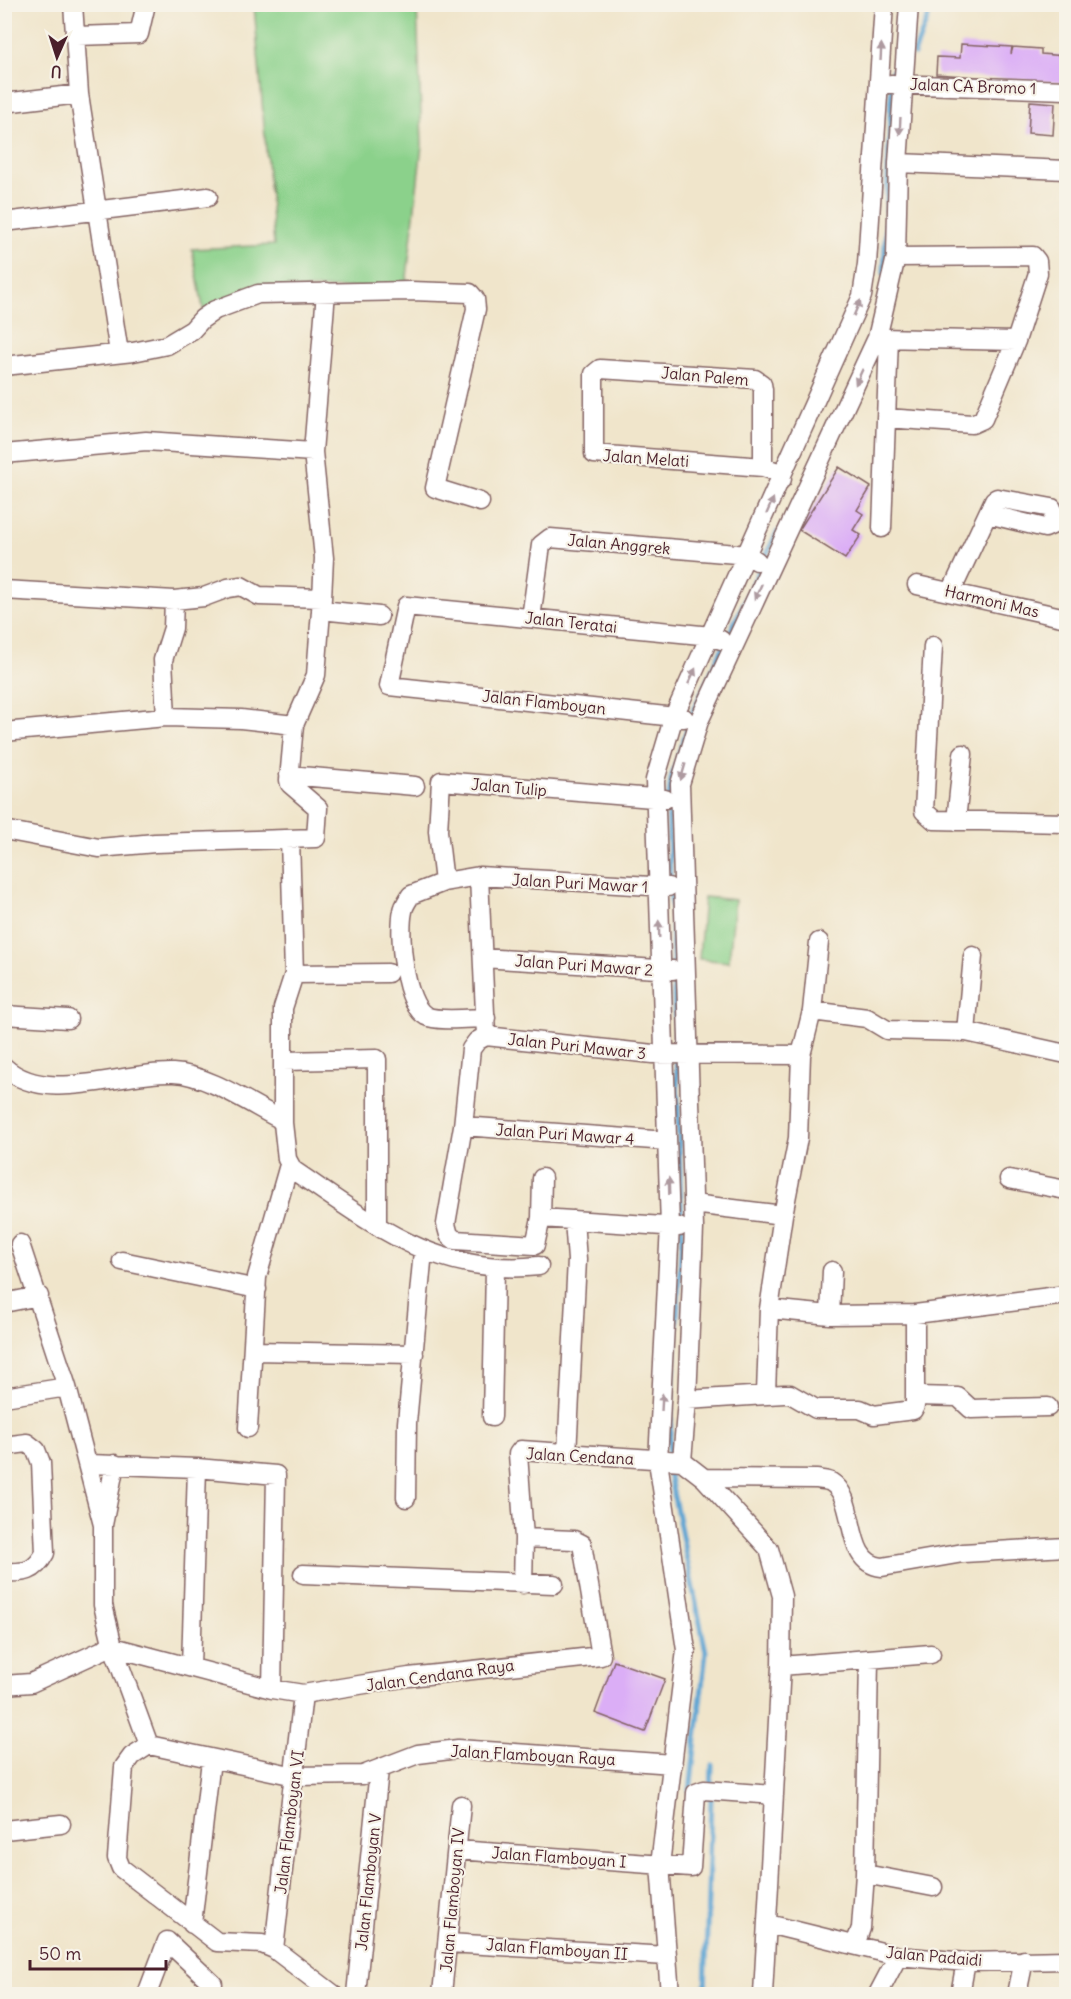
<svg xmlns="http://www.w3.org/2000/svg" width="1071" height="1999" font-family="Delius,sans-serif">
<rect width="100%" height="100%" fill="#f7f3e8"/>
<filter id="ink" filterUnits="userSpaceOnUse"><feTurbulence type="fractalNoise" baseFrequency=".0167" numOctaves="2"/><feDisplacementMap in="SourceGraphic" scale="12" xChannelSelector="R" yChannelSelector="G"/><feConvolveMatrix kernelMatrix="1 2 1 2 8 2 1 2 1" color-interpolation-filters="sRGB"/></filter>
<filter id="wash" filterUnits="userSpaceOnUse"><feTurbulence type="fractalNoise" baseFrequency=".008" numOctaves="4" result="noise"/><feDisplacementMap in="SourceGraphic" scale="24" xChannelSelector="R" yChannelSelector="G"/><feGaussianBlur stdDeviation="1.35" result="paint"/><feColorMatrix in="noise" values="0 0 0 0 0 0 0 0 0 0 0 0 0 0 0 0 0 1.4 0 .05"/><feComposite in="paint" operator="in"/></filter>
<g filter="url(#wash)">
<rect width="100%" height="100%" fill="#f0e5cb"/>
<path fill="#8bd18b" stroke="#6a785b" stroke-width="1.5" d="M254,5H417L422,145L406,286L266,290L204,313L192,249L274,245Z
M704,897L735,900L729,962L699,959Z"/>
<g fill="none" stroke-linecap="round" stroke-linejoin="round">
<path stroke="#5ca4d3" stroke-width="5" d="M914,54L933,4
M884,273L892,71L895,69
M690,1791L706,1652L668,1468L682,1234L668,805L671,778L693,711L777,532
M705,1994L712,1765"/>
</g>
<g id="blocks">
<path fill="#dbaef6" d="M961,44L1012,47L1011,54L1013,47L1041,49V54L1066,56V83L936,74L937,57L960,58Z
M1030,101L1055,103L1053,135L1028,133Z
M839,467L871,487L857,510L863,514L853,530L861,535L845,559L799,530Z
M614,1661L665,1679L645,1732L595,1713Z"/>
</g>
</g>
<g filter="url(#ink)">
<use href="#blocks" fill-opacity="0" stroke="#846463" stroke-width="1.5"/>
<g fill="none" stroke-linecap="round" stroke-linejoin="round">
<defs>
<path id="street" d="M73,4L79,94L119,353
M76,36L139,34L146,4
M891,84L1066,90
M4,103L79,94
M898,163L1066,170
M4,222L208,197
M880,338L1016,341
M4,366L133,352L167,345L192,330L202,319L215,310L258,294L411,291L470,293L475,299L476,309L435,488L480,502
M886,418L972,424L983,419L1016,341L1038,273L1037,261L1033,256L896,257
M4,454L146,441L313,452
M763,467V390L762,384L755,379L600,369L594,374V454L763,467L775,471L782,479
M882,528L889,338
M917,585L1066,618
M4,590L174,600L204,597L228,588L241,586L259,596L322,598
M951,592L994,500L997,498L1052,508L1054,514L1052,525L1045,528L988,514
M321,610L379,616
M531,618L541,545L550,538L748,555L757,561
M933,646L924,811L934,820L1066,823
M166,717L163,660L173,628L174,600
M684,718L389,686L406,606L711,636L721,640
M4,732L166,717L241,719L294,725
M289,775L415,786
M956,821L963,754
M4,830L99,848L155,843L316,838L318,808L290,784L289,780L294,725L316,675L322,598L324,558L313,452L326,292
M479,876L486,1036L477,1041L471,1049L463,1126L446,1224L449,1235L455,1240L535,1245L541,1218L542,1178
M444,882L438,831L441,781L665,799
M483,958L673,970
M294,974L388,973
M812,1011L867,1018L887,1030L966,1032L1066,1054
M4,1015L68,1019
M486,1018C472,1018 438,1022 426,1016C404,1004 398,934 403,911C404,905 408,900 411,895L444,882L479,876L668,887
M966,1032L973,956
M486,1036L653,1054L801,1055
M283,1061L377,1059V1226
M4,1067C47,1106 121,1071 173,1073C206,1074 249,1103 278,1118L283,1123L287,1159L293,1170C373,1224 436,1277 539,1266
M283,1123V1008L294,974L290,839
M463,1126L667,1141
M1009,1179L1066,1190
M693,1204L783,1215
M541,1218L679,1227
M20,1244L67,1387L103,1525
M122,1261L257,1289
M832,1271L830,1315L915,1314L1066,1295
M4,1303L39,1296
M769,1309L830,1315
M253,1351L414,1354
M766,1393L769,1309L783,1215L798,1138L801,1055L812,1011L819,942
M915,1396L958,1397L971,1409L1048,1407
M4,1397L67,1387
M687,1400L784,1394H790L816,1409H860L874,1415L913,1410L915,1406V1314
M492,1417L495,1268
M248,1428L257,1277L289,1165
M4,1446L27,1443L36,1450L41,1463L45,1553C35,1572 25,1573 4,1572
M567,1454L577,1260L574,1220
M682,1461L687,1400L694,1228L680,784L699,721L877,338L896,257L898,163L909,4
M89,1464L197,1468L276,1475L272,1689
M115,1464L103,1525V1605L113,1647L149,1745
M704,1478L817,1479C821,1480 827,1480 831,1482C859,1499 842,1563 882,1567L963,1553L1066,1547
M406,1498L407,1423L423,1251
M303,1574L554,1584
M523,1584L524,1538L518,1454L521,1450L682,1461L704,1478L769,1549L782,1596L781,1666L763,1994
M113,1647L272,1689L303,1694L409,1677L601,1656L582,1544L574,1540L524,1538
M781,1666L931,1654
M191,1667L197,1468
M4,1685L31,1683L103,1650L112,1643
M149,1745L295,1776L363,1775L418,1754L458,1749L673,1764
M149,1745L132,1756L124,1767L117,1858L121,1868L217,1942L262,1944L274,1949L333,1994
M4,1830L61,1824
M457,1850L691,1867L696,1793L704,1790L774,1795
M865,1874L933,1887
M192,1924L211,1760
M768,1924L898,1956L966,1962L1066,1960
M448,1943L667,1956
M855,1945L861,1928L865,1874L869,1660
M274,1949L303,1694
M147,1994L167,1941L213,1984
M356,1994L379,1770
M442,1994L461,1805
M670,1994L660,1865L686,1650L658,1461L670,1226L655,780L674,716L862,296L867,264L884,4
M878,1994L898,1956
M960,1994L966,1962
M1017,1994L1024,1960"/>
</defs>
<use href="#street" stroke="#846463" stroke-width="21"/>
<use href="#street" stroke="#fff" stroke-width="18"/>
</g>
<defs><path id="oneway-solid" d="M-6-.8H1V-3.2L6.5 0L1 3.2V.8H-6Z" transform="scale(1.5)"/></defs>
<g fill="#ae9aa0">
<use href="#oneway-solid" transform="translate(881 52) rotate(-87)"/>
<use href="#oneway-solid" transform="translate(900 126) rotate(93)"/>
<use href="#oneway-solid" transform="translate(857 308) rotate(-67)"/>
<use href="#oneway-solid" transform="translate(859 377) rotate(115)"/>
<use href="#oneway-solid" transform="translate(770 506) rotate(-66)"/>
<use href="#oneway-solid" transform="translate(758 592) rotate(115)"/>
<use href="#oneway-solid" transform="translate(692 676) rotate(-65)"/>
<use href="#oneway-solid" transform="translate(683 772) rotate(106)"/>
<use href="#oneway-solid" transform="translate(659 929) rotate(-92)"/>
<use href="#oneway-solid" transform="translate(669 1186) rotate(-92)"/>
<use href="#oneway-solid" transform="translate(662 1402) rotate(-87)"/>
</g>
</g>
<g text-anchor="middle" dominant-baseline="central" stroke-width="4.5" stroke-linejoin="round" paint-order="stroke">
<g font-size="16" fill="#4a1f2b" stroke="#f7f3e8">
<text transform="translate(973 86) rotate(2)">Jalan CA Bromo 1</text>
<text transform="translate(705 376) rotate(5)">Jalan Palem</text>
<text transform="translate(646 458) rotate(4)">Jalan Melati</text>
<text transform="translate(619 544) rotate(5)">Jalan Anggrek</text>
<text transform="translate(992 601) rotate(13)">Harmoni Mas</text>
<text transform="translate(571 622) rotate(6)">Jalan Teratai</text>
<text transform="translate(544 702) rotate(6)">Jalan Flamboyan</text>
<text transform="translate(509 787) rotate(5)">Jalan Tulip</text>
<text transform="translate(580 883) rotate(3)">Jalan Puri Mawar 1</text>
<text transform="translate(584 965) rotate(4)">Jalan Puri Mawar 2</text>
<text transform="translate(577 1046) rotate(6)">Jalan Puri Mawar 3</text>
<text transform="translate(565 1134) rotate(4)">Jalan Puri Mawar 4</text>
<text transform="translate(580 1456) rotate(3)">Jalan Cendana</text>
<text transform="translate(440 1675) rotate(-8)">Jalan Cendana Raya</text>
<text transform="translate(533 1755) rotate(3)">Jalan Flamboyan Raya</text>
<text transform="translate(289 1822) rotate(-83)">Jalan Flamboyan VI</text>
<text transform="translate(559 1857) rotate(4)">Jalan Flamboyan I</text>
<text transform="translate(368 1882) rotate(-84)">Jalan Flamboyan V</text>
<text transform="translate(452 1900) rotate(-85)">Jalan Flamboyan IV</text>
<text transform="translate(557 1949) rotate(4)">Jalan Flamboyan II</text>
<text transform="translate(934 1956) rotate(5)">Jalan Padaidi</text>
</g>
</g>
<rect width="1071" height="1999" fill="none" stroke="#f7f3e8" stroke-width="24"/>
<g transform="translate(57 57) rotate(183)" stroke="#f7f3e8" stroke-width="4.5" paint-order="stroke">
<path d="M0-4.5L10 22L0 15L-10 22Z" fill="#4a1f2b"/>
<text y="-9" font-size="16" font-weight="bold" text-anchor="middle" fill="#4a1f2b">U</text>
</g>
<path d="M30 1960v9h136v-9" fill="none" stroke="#4a1f2b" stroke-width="3"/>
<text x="39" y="1960" font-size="18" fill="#4a1f2b" stroke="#f7f3e8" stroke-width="4.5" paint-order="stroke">50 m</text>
</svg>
